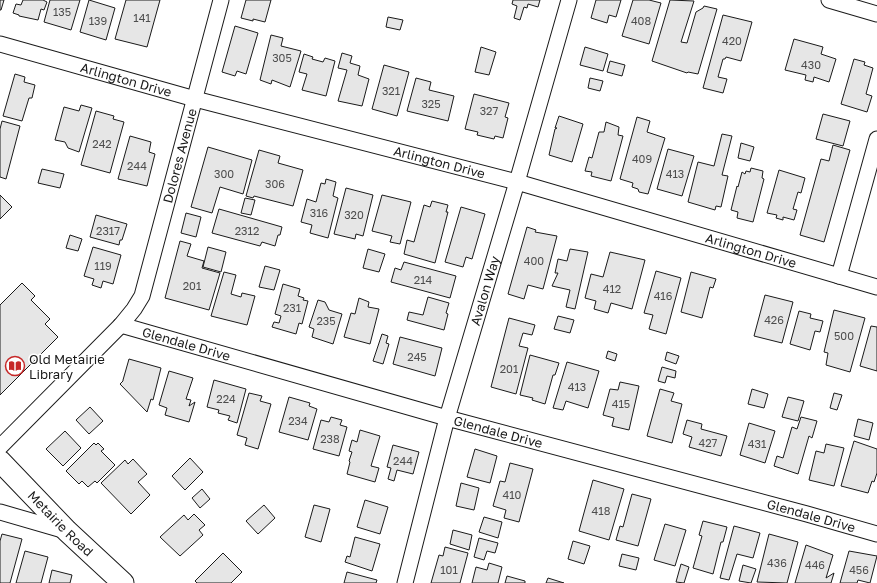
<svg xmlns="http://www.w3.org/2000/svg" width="877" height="583" font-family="'Golos Text',sans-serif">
<rect width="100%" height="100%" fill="#fff"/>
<path fill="#e6e6e6" stroke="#1a1a1a" d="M0,0H4L1,10H0Z
M23,0H43L47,2L44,10L41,9L38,20L19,16V15L13,13L16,4L21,5Z
M50,0H80L71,30L44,22Z
M89,0L115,8L106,40L80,32Z
M126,0H160L147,47L115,39Z
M246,0H271L265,22L253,19V21L241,18Z
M513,0H540L538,7L528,4L527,8L524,7L520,20L514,18L517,6L512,4Z
M596,0H621L616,17L609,15L607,23L591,18Z
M633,0H649L661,3L649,44L622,36Z
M670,0L694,1L681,42L687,43L696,12L703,8L704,6L717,9L698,74L688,72L687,73L652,61Z
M723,15L752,22L741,61L726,57L725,59H723L718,77L727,79L723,93L703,88Z
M388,17L403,20L400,30L386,27Z
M235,26L258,33L246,74L237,71L235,76L222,72Z
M271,35L283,38L281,46L301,51L290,87L272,80L271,84L260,80Z
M794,39L823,47L821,54L836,59L829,82L814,77L813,82L805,80L806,75L785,70Z
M481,47L496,52L489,75L475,72Z
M585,47L608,54L603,71L580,65Z
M342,53L352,56L350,63L360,66L358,75L369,79L362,106L338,101L347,70L338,68Z
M304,54L313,57L312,59L323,62L325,58L335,61L326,96L302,90L307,74L299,72Z
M854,59L865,62L864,65L873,68L866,94L872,96L867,112L841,104Z
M610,61L625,65L622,76L607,72Z
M384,65L409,72L397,116L372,109Z
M15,74L25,77L24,82L35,85L32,98H29L22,121L3,116Z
M416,78L431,82L429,90L454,96L448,121L407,111Z
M590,78L603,81L600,91L588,88Z
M474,94L509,103L505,117L508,118L503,138L495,136L494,139L477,135L478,132L465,129Z
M81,105L92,108L79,152L68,148L65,142L55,140L64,107L79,111Z
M96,111L114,116L113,119L124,122L110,173L81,165Z
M823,114L850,121L843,146L816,139Z
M559,116L583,124L572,162L549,155L555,129L557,128H555Z
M637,117L650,121L647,132L665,138L648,194L639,192L638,189L632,187L633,183L620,179Z
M2,121L20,126L6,179L0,177V129Z
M606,122L619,127L618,135L623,136L611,181L591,176L592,172L585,171L589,157L592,158L599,132H604Z
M722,134L732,136L722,175L728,176L721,207L716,206L715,210L688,202L698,162L714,166Z
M130,136L151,142L149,152L155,154L147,186L118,179Z
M741,143L754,147L750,161L738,158Z
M833,145L850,150L824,242L800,235L821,159L829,161Z
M208,147L252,160L243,194L220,187L212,213L191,207Z
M668,149L694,156L682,196L657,189Z
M259,150L280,156L278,163L303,170L293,206L254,196L253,198L246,196Z
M751,168L763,171L762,178L764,179L753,222L737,218L738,212L731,210L737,186L738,187L742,172L745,174L746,171L750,172Z
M42,169L64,174L60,188L38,183Z
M779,170L805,178L801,193L798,192L793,209L797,210L794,220L783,217V220L776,218L777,215L767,213Z
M326,179L336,182L333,196L338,198L328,238L310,233L312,225L301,222L307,199L316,202L321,183L325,184Z
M346,188L373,195L363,236L356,234L355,239L334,234Z
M0,195L12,207L0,219Z
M382,195L411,202L400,244L390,242L392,236L372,231Z
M245,198L255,200L251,215L241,213Z
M432,201L448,205L446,212H448L435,263L404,254L407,240L414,242L424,205L430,207Z
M461,207L485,214L472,259L466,257L463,267L445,262Z
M219,209L282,227L280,235H278L275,246L262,242L260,246L212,233Z
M186,213L201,217L196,237L181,233Z
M96,215L127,224L122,240H120L119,245L90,237Z
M527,227L536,230L535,232L557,236L543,289L528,285L524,299L508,294Z
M70,235L82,239L78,251L66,248Z
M180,241L191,244L187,256L204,261L202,268L220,273L209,310L165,298Z
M93,247L121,255L113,284L103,281L101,288L92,285L94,279L84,276Z
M208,247L226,252L221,272L203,267Z
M368,249L385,254L379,272L363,268Z
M570,249L588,252L575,309L566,307L570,290L552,286L558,273H555L558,259L567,261Z
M610,252L645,260L632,309L611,303L608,313L594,309L596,301L585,298L591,274L603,277Z
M404,262L456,276L450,298L391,282L395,268L401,270Z
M265,266L280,270L274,290L259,287Z
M656,271L681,278L666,334L649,329L653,315L644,313Z
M224,272L236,275L231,294L241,297L242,293L255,296L247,325L211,316Z
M691,272L716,279L713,288L710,287L702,318L681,312Z
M22,283L35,296L31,300L50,319L45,324L58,337L0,395V305Z
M283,284L300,289L298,296L304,298L303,300L308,301L302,324L299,323L296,334L272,327L274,322L279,323L281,316L275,314Z
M765,295L793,302L782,343L754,336Z
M428,297L449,303L446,313L448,314L444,330L407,320L409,312L423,315Z
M359,298L369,302L368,307L379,309L370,344L344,337L351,313L355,314Z
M318,300L325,302L329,310L342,314L333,344L312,337L314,329L309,327Z
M834,310L865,318L850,372L826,365L828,353L824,352Z
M799,311L811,314L810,318L823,321L820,332L815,331L810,350L790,344Z
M558,316L574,320L570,333L554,329Z
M509,318L535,325L532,335L523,333L519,346L528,348L516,394L491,387Z
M871,326L877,327V371L860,366Z
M382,334L388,336L386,343L389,344L383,364L373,361Z
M400,337L442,348L435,376L393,364Z
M608,351L617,354L615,361L606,358Z
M667,352L679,356L676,364L665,360Z
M530,355L559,363L555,375H553L545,404L532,400L533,398L520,395Z
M129,359L161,368L153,400L151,399L147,412L120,384L123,381V380Z
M567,362L599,371L588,408L566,401L563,410L553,408Z
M662,367L676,371L675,378L667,376L665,383L658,381Z
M169,371L193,378L186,399L191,400L189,406L195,402L189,422L165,415L167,408L159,405Z
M214,380L246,389L237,423L228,420L230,416L218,413L219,410L207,407Z
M620,382L639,386L629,430L612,426L614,418L603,415L610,389L618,390Z
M660,389L674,393L671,401L682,404L672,443L647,436Z
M752,389L768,394L764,408L748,404Z
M249,393L262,396L260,401L271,404L258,449L245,445L247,438L237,435Z
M834,393L842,395L837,410L830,408Z
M289,397L310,403L309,406L317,409L308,440L279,432Z
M788,397L804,401L798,421L782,417Z
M90,407L103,421L89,434L76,420Z
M331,417L342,420L340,425L347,427L339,456L313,449L321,420L329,422Z
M801,417L817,421L812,438L809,436L798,474L774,466L777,456L783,458L792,427L797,429Z
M858,419L873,423L869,440L854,436Z
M687,420L702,424L701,429L727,436L721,456L689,447L692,437L683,434Z
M749,423L775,431L765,463L740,455Z
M360,430L380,436L371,466L379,468L375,482L347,474L350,462L349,461L352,452L349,451L352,440L357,442Z
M65,431L81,448L63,466L46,449Z
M854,441L877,449V473L874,482L872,481L868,493L841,486Z
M94,443L96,445L98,443L104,449L101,451L115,465L97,483L95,481L88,487L82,481L79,484L66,471Z
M826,444L844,448L834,486L809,480L816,451L824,453Z
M393,445L419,452L413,474L397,470L394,481L388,479L391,468L387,467Z
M475,449L497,456L490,483L467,477Z
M190,458L203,472L185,490L172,476Z
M133,459L147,474L138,482L150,495L131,514L101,483L125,460L128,464Z
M510,463L533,469L519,522L504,518L506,510L493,506L500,481L505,482Z
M593,480L624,489L609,540L579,531Z
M461,483L479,488L474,510L456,506Z
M202,489L210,499L200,508L192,498Z
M632,494L651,499L638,546L616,540L620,526L623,527Z
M365,500L388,507L380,534L357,527Z
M264,505L275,518L258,534L246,521Z
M314,505L330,509L321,542L305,537Z
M194,514L205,525L199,530L203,535L180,556L160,537L184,515L188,520Z
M484,517L502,522L498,538L479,532Z
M703,521L727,527L723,542H721L713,574L693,568L702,536L699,535Z
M665,524L686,530L675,566L654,560Z
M734,526L760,533L753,558L737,554L729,580L720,578Z
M453,530L472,535L469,550L450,544Z
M2,534L22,539L10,583H0V541Z
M769,534L798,542L787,583L757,582Z
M355,537L380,544L372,571L345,562L347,556L350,557Z
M479,538L498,543L495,553L487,551L484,560L474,557Z
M573,541L590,546L584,564L568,559Z
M806,545L833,555L826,578L834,573L831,583H795Z
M445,547L468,553L460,583H431L439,555L443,556Z
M25,551L48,557L41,583H16Z
M849,551L877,556L870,583L858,580L857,583H840Z
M223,553L242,572L231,583H197L195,581Z
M622,554L639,558L636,570L619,566Z
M489,563L502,567L498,583H472L476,567L487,570Z
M681,564L689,567L684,583L676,582Z
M743,565L756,569L751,583L739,581Z
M52,570L72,575L70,583H49Z
M347,572L377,580L376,583H344Z
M507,576L525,581V583H505Z
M548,578L564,583H546Z"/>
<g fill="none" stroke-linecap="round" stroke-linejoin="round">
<defs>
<g id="street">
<path d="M829,0L877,14"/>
<path id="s1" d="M0,44L195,99L517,182L877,287"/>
<path d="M839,276L877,139"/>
<path id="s2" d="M121,325L447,418L807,514L877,534"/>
<path id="s3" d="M0,447L121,325L134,309L142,296L221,0"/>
<path d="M0,512L66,531"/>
<path id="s4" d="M405,583L447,418L517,182L569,0"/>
</g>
<g id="secondary">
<path id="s5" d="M0,461L67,531L123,583"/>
</g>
</defs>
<use href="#street" stroke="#1a1a1a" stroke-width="17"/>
<use href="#secondary" stroke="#1a1a1a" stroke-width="23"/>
<use href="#street" stroke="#fff" stroke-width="15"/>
<use href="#secondary" stroke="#fff" stroke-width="21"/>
</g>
<defs>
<symbol id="library-ring" viewBox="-11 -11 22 22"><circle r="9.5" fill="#fff" stroke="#c62828" stroke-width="1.5"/><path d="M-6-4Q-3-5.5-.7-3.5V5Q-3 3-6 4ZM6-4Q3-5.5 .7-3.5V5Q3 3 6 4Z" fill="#c62828"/></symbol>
</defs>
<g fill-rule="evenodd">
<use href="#library-ring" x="4" y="355" width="22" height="22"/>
</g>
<g text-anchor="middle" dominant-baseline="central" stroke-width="3" stroke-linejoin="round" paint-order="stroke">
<g font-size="11" fill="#4d4d4d">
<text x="62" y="11">135</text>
<text x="142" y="17">141</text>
<text x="98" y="20">139</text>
<text x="641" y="20">408</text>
<text x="732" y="40">420</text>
<text x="282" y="57">305</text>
<text x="811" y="64">430</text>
<text x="391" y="90">321</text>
<text x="431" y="103">325</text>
<text x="489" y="110">327</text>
<text x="102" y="143">242</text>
<text x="642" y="158">409</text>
<text x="137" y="165">244</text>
<text x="224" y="173">300</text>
<text x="675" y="173">413</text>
<text x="275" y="183">306</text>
<text x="319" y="212">316</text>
<text x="354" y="214">320</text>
<text x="108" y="230">2317</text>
<text x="247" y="230">2312</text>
<text x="534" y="260">400</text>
<text x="103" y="265">119</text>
<text x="423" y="279">214</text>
<text x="192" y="285">201</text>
<text x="612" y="288">412</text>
<text x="663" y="295">416</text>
<text x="292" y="307">231</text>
<text x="774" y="319">426</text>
<text x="326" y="320">235</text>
<text x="844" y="335">500</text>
<text x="417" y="356">245</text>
<text x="509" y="368">201</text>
<text x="577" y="386">413</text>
<text x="226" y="398">224</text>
<text x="621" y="403">415</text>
<text x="298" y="420">234</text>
<text x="330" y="438">238</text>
<text x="708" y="442">427</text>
<text x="757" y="443">431</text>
<text x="403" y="460">244</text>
<text x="512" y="494">410</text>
<text x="601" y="510">418</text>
<text x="777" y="562">436</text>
<text x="815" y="564">446</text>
<text x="449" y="569">101</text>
<text x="859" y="569">456</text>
</g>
<g font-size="13" fill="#1a1a1a" stroke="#fff">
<text stroke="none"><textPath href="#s1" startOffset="131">Arlington Drive</textPath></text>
<text stroke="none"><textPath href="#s3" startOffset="353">Dolores Avenue</textPath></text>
<text stroke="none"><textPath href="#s1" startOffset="455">Arlington Drive</textPath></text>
<text stroke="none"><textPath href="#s1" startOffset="779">Arlington Drive</textPath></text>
<text stroke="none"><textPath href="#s4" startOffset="303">Avalon Way</textPath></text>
<text stroke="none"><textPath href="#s2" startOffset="68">Glendale Drive</textPath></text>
<text stroke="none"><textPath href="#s2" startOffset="392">Glendale Drive</textPath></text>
<text stroke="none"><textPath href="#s2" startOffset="716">Glendale Drive</textPath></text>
<text stroke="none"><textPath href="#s5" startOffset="87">Metairie Road</textPath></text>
</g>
<g font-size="13" fill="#1a1a1a" stroke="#fff" text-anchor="start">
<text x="29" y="359">Old Metairie<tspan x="29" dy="15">Library</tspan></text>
</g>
</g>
</svg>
